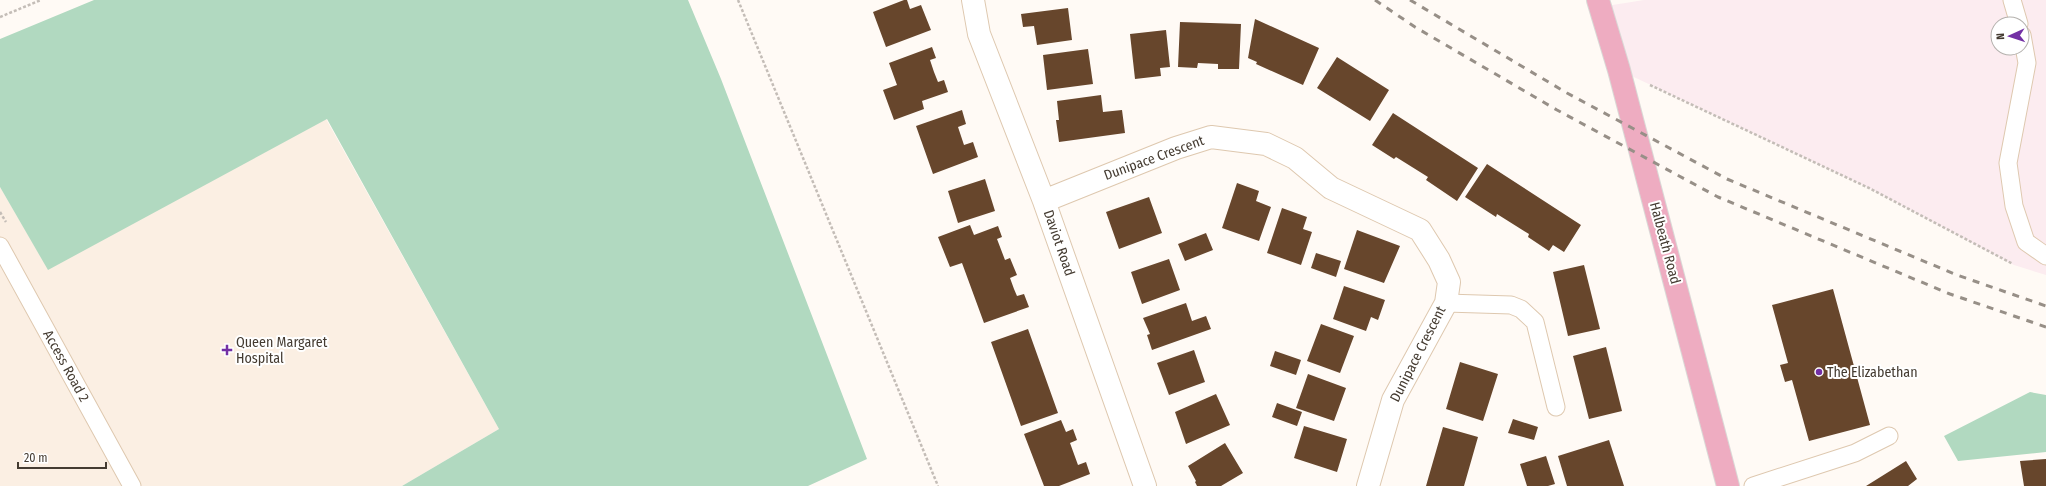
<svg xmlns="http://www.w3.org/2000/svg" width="2046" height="486" font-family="'Fira Sans Condensed',sans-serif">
<rect width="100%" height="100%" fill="#fffaf5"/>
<path fill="#fbefe3" d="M326,119L499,429L402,486H0V187L48,269Z"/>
<path fill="#fcecf0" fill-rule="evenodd" d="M1644,0H2046V275L2014,265L1869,188L1619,70L1600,7ZM1998,24H2022V48H1998Z"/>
<path fill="#b1d9c0" d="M94,0H688L721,79L867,459L808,486H402L499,429L327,119L48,270L0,187V39Z
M2030,392L2046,395V452L1958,461L1944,436Z"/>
<path fill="#67462c" d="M904,0H907L910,9L921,5L931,30L886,47L873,12Z
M1068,8L1072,40L1037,45L1034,26L1023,27L1021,14Z
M1255,19L1319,48L1303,85L1256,64L1257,62L1248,58Z
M1180,22L1241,24L1239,69H1218V64L1198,63L1197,68L1178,67Z
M1166,30L1170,67L1160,68L1161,76L1135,79L1130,34Z
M932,47L936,58L930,60L934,72L938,82L944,80L948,92L922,101L924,109L894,120L883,90L897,85L889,63Z
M1088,49L1093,84L1047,90L1043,55Z
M1337,57L1389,90L1370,121L1317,88Z
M1101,95L1103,112L1122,110L1125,133L1059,142L1056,120H1059L1057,101Z
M962,110L966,124L958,127L964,145L973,142L978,157L933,174L916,126Z
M1393,113L1478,168L1457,201L1426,180L1428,177L1396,157L1394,159L1372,145Z
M1487,164L1581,225L1564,252L1553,245L1549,251L1528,237L1529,234L1497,214L1496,217L1465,197Z
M985,179L995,211L958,223L948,191Z
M1237,183L1259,191L1256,201L1271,207L1259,241L1222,228Z
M1149,197L1162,233L1119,249L1106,212Z
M1282,208L1307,217L1303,229L1312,232L1301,265L1267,253Z
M970,225L974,235L998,226L1002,237L997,239L1005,260L1010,258L1017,275L1010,278L1014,289L1017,296L1024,294L1029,307L984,323L962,263L950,267L938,237Z
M1357,230L1400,246L1384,283L1344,269Z
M1206,233L1213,250L1185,261L1178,244Z
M1316,253L1341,261L1336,277L1311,268Z
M1169,259L1180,290L1142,304L1131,272Z
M1584,265L1600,329L1568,336L1553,272Z
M1344,286L1385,300L1378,320L1371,317L1366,331L1333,319Z
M1833,289L1870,425L1809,441L1792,380L1785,382L1780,365L1788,363L1772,305Z
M1186,303L1192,321L1206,316L1211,329L1152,350L1147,335L1150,334L1143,318Z
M1321,324L1354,336L1340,373L1307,361Z
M1028,329L1058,413L1021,426L991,342Z
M1606,347L1622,411L1589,419L1573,356Z
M1194,350L1205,382L1169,395L1157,363Z
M1275,351L1301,360L1296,375L1270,366Z
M1460,362L1498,374L1483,421L1446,409Z
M1308,374L1346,388L1334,421L1296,408Z
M1216,394L1230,425L1186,444L1175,412Z
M1277,403L1302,412L1297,426L1272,417Z
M1513,419L1538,427L1534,440L1508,433Z
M1061,420L1066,432L1073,429L1077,440L1070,443L1078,465L1086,462L1090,474L1059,486H1044L1024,434Z
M1304,426L1347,439L1337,472L1294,458Z
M1443,427L1478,437L1464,486H1426Z
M1609,440L1624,486H1567L1558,456Z
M1225,443L1243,473L1221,486H1197L1195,482L1196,481L1188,466Z
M1546,456L1555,484L1548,486H1527L1520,464Z
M2046,459V486H2024L2020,461Z
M1906,461L1917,479L1908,486H1866Z"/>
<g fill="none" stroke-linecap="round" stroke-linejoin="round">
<defs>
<path id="service" d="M2012,0L2019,24
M2022,35L2027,63L2008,163L2014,206L2026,242L2046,256
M0,246L132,486
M1446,303L1511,305L1521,309L1535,322L1556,407
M1753,486L1855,453L1889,436"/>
<path id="minor" d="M973,0L979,34L1044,201L1145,486
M1044,201L1176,148L1211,137L1266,144L1295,158L1331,188L1420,230L1439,260L1449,282L1446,303L1393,400L1368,486"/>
<path id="primary" d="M1598,0L1619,70L1728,486"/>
</defs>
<use href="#service" stroke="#dec8af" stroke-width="19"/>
<use href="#minor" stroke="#dec8af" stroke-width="24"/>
<use href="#primary" stroke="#dad8d6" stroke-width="24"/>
<path stroke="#c4bdb7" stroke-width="2.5" stroke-dasharray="3 2" stroke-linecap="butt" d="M738,0L938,486
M0,17L41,0
M1650,85L1869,188L2013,264
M0,212L6,222"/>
<use href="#service" stroke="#fff" stroke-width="17"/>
<use href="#minor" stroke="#fff" stroke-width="22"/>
<use href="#primary" stroke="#eeacc1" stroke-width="22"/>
<path stroke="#978f87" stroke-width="3" stroke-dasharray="7 7" stroke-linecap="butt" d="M1375,0L1415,27L1557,110L1718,197L1950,294L2046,327
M1410,0L1567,93L1727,179L1957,275L2046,306"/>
</g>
<g fill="#7330a5" stroke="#fff" stroke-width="1.5">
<path d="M225 344h4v4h4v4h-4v4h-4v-4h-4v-4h4z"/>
<circle cx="1819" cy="372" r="4"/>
</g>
<g text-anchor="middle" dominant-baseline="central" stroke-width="4" stroke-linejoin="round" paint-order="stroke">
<g font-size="14" fill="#443b31" stroke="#fff">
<text transform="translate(1154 158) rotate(-20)">Dunipace Crescent</text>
<text transform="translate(1059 243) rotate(71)">Daviot Road</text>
<text transform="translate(1665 243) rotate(75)">Halbeath Road</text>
<text transform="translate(1418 354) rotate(-63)">Dunipace Crescent</text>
<text transform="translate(66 366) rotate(61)">Access Road 2</text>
</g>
<g font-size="14" fill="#443b31" stroke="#fff" text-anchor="start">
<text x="236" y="342">Queen Margaret<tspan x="236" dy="16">Hospital</tspan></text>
<text x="1827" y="372">The Elizabethan</text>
</g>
</g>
<g transform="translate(2010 36) rotate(267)"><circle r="19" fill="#ffffff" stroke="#b4b1ad"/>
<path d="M0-3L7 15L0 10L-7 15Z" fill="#7330a5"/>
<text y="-6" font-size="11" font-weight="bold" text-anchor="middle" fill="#443b31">N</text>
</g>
<path d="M18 462v6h88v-6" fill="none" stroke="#443b31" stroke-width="2"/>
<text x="24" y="462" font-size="12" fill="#443b31" stroke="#ffffff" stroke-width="3" paint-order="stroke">20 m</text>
</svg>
